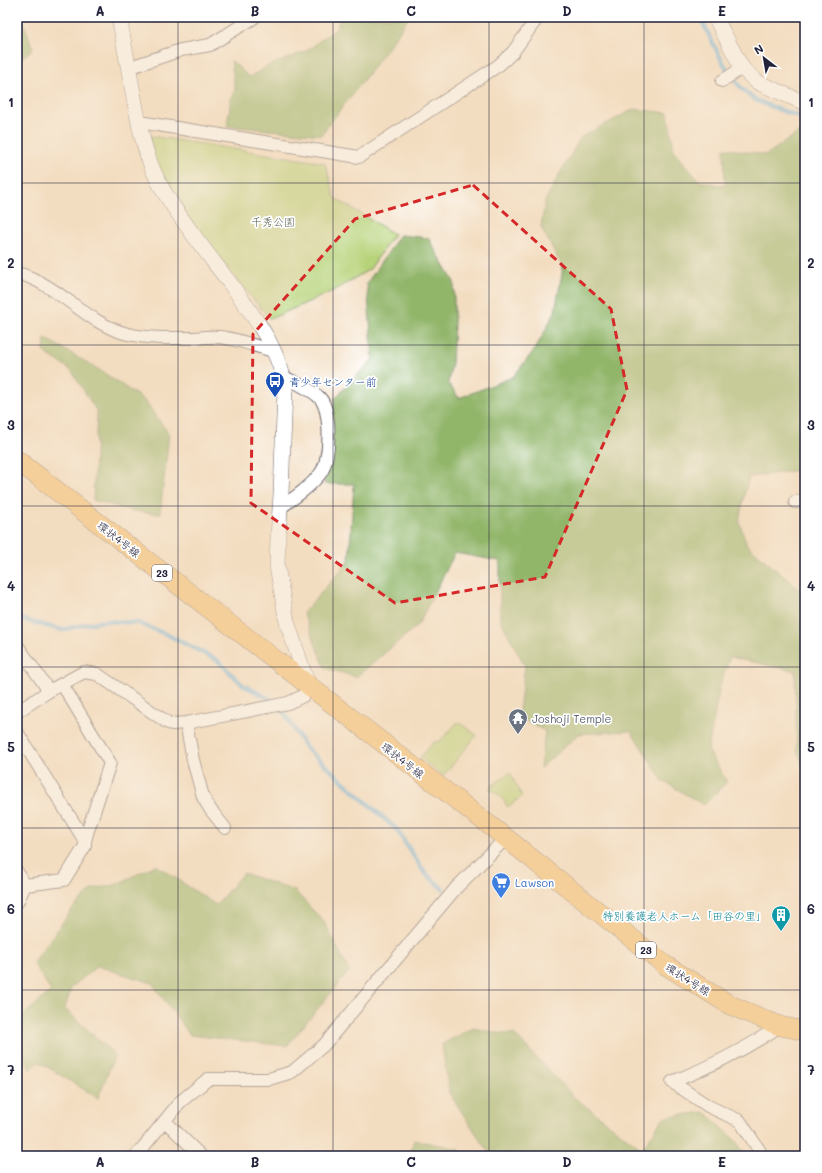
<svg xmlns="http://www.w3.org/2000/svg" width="822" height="1173" font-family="Mali,'Klee One',sans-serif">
<rect width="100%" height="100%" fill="#fff"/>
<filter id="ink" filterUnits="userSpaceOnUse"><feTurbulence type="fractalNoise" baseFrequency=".025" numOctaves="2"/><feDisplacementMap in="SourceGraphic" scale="8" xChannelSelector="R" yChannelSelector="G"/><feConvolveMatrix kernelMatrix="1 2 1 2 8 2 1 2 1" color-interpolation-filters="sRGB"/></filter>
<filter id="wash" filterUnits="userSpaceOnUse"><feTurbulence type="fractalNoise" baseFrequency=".012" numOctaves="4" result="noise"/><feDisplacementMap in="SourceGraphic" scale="16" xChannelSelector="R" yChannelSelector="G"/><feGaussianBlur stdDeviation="0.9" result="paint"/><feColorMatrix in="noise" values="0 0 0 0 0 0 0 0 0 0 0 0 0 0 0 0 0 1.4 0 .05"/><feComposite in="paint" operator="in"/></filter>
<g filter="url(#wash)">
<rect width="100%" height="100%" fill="#f3ddc0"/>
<path fill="#b7d379" stroke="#6c7a5a" d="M150,136L325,163L335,198L394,234L370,269L333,291L270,319L199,234L154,164Z
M458,722L477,735L443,776L420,758L434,742L440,741Z
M510,773L522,796L508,807L502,798L489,788Z"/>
<path fill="#91b569" stroke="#5a6c52" d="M17,17L22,18L33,49L17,62Z
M340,17H409L385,52L321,135L227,126L231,98L235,90L231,60L249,77L266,67L306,51L337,28Z
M634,109L668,113L674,151L699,181L725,186L724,148L766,155L802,130L805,132V465L799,470L749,477L744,496L739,521L747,545L800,590H805V770L797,750L795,671L730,657L720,685L708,750L727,782L704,805L663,781L631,731L579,734L540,768L545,731L518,717L525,666L500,619V561L455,553L418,625L356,677L325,668L303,613L349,561L354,484H324L335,398L373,359L367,283L400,235L428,238L454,282V322L452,363L448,383L459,398L513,377L536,348L555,312L563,268L541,227L545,201L559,175L581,137Z
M45,338L98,369L144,400L169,434L160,514L133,511L93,500L97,412L71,370L44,352Z
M156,865L216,905L243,873L295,891L324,922L349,971L287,1046L190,1035L152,983L97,966L71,988L65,1009L115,1055L98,1098L39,1062L30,1070L17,1040V1021L51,991L33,963L73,908L93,889L115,885Z
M473,1028L497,1033L514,1034L575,1098L642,1149L664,1117L705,1112L735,1140L746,1156H491L449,1093L442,1044Z
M414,1140L460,1149L459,1156H409Z"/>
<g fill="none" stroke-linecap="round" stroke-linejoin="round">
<path stroke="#69b1e0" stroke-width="4.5" d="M700,17C714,44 729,84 756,100C770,107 790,113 805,119
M17,618L62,630L86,624L106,621L138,623L168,635L217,660L243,685L268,698L283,711L306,748L397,830L424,872L443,889"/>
</g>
</g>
<g filter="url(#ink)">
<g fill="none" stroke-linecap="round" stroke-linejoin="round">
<defs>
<path id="minor" d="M128,68L181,50L210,45L255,17
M722,81L742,68
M139,122L359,157L499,65L513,52L538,17
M17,273C59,284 86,324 128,334C150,339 173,338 195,338C203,337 212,336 220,337C237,339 256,346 273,351
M795,502L805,501
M280,508C294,498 309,488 320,474C331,461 332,409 319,397C309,388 296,383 284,377
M17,645L49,691
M62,684L110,763L88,830L85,841
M17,712L49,691L84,672L97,674L168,723L172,724L186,723L288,703L303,696L308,685
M186,723L193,760L203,797L210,809L225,828
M17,732L85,841V846L64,880L25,885L17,903
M17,872L25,885
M672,1082C710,1067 746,1049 780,1026
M672,1082L708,1106L740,1121L763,1156
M165,1121L201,1156
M136,1156L180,1102L208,1079H269L292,1072L324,1045L456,888L506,838"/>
<path id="tertiary" d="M119,17C124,44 129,71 134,98C140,131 146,161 163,190C183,224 209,255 232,286C254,316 282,353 285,390L281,494L278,538L277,566L287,622L308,685
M715,17L742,68L757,82L805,103"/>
<path id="primary" d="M17,460L506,838L665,965L730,1005L780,1026L805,1031"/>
</defs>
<use href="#minor" stroke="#6b636a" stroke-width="14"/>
<use href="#tertiary" stroke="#6b636a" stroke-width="16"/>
<use href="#primary" stroke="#6b636a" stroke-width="20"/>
<use href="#minor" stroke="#fff" stroke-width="12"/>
<use href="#tertiary" stroke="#fff" stroke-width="15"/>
<use href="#primary" stroke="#f9bf6d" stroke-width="19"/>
</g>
</g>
<path d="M0 0H822V1173H0ZM473,185L611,309L627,390L545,577L395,603L251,503L253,334L355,219Z" fill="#f3ddc0" fill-opacity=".55" fill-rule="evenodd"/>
<path fill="none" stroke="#d62828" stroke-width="3" stroke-dasharray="8 5" stroke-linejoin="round" d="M473,185L611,309L627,390L545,577L395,603L251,503L253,334L355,219Z"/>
<path fill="none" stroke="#22223b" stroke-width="1" stroke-opacity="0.55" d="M178,17V1156M333,17V1156M489,17V1156M644,17V1156M17,183H805M17,345H805M17,506H805M17,667H805M17,828H805M17,990H805"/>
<defs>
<symbol id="bus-pin" viewBox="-11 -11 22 30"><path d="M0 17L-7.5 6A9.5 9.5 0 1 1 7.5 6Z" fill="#1a4fb4" stroke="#fff"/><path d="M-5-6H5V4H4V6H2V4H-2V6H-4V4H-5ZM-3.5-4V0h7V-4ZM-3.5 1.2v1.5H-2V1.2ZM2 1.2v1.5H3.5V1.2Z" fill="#fff"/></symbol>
<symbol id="temple-pin" viewBox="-11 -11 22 30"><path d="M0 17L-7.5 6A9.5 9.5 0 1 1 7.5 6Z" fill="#6b7280" stroke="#fff"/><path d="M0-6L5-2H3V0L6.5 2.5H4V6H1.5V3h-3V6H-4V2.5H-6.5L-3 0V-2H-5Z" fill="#fff"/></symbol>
<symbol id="supermarket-pin" viewBox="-11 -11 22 30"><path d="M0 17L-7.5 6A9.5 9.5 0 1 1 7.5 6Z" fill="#3f7fe0" stroke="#fff"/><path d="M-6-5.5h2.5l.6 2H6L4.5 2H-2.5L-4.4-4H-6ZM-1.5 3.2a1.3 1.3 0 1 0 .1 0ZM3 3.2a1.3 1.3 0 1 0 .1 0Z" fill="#fff"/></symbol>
<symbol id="building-pin" viewBox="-11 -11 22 30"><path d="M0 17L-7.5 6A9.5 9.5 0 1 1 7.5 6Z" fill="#0f9aa8" stroke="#fff"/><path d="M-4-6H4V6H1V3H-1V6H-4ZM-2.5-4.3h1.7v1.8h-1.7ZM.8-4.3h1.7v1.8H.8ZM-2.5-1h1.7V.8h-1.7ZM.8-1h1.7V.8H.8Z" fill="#fff"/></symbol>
</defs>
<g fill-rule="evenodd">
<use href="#bus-pin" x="264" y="370" width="22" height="30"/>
<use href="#temple-pin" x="507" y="707" width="22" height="30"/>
<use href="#supermarket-pin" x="490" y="871" width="22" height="30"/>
<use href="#building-pin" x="770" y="904" width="22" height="30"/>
</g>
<g text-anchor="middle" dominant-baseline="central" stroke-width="3.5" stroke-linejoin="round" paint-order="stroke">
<g fill="#fff" stroke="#646476" stroke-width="1">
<rect x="152" y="565" width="20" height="16" rx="3"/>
<rect x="636" y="942" width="20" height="16" rx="3"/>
</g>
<g font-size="10" font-weight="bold" fill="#22223b">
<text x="162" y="573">23</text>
<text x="646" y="950">23</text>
</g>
<g font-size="11" fill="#566051" stroke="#fff">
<text x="273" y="221">千秀公園</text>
</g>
<g font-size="11" fill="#164399" stroke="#fff" text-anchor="start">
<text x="289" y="381">青少年センター前</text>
</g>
<g font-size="11" fill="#22223b" stroke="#fff">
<text transform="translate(119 539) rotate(38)">環状4号線</text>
<text transform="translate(403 760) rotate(38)">環状4号線</text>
<text transform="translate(688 979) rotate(32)">環状4号線</text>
</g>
<g font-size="11" fill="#5b616d" stroke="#fff" text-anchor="start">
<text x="532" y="718">Joshoji Temple</text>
</g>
<g font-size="11" fill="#366cbe" stroke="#fff" text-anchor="start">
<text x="515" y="882">Lawson</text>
</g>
<g font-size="11" fill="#0d838f" stroke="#fff" text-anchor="end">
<text x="767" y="915">特別養護老人ホーム「田谷の里」</text>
</g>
</g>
<rect width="822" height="1173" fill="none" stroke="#fff" stroke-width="44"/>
<g transform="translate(764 58) rotate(329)" stroke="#ffffff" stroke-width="3" paint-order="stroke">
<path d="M0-3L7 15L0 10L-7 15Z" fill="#22223b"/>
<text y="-6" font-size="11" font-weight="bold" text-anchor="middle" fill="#22223b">N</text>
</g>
<rect x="22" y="22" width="778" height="1129" fill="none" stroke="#22223b" stroke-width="1.5"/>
<g font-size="13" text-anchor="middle" font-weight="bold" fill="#22223b">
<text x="100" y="16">A</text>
<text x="255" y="16">B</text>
<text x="411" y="16">C</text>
<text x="567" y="16">D</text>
<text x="722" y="16">E</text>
<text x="11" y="107">1</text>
<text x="811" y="107">1</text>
<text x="11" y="268">2</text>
<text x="811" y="268">2</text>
<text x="11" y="430">3</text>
<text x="811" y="430">3</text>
<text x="11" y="591">4</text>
<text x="811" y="591">4</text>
<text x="11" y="752">5</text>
<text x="811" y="752">5</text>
<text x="11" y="914">6</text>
<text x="811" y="914">6</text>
<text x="11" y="1075">7</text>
<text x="811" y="1075">7</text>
<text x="100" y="1167">A</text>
<text x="255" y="1167">B</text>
<text x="411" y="1167">C</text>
<text x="567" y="1167">D</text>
<text x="722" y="1167">E</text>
</g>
</svg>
